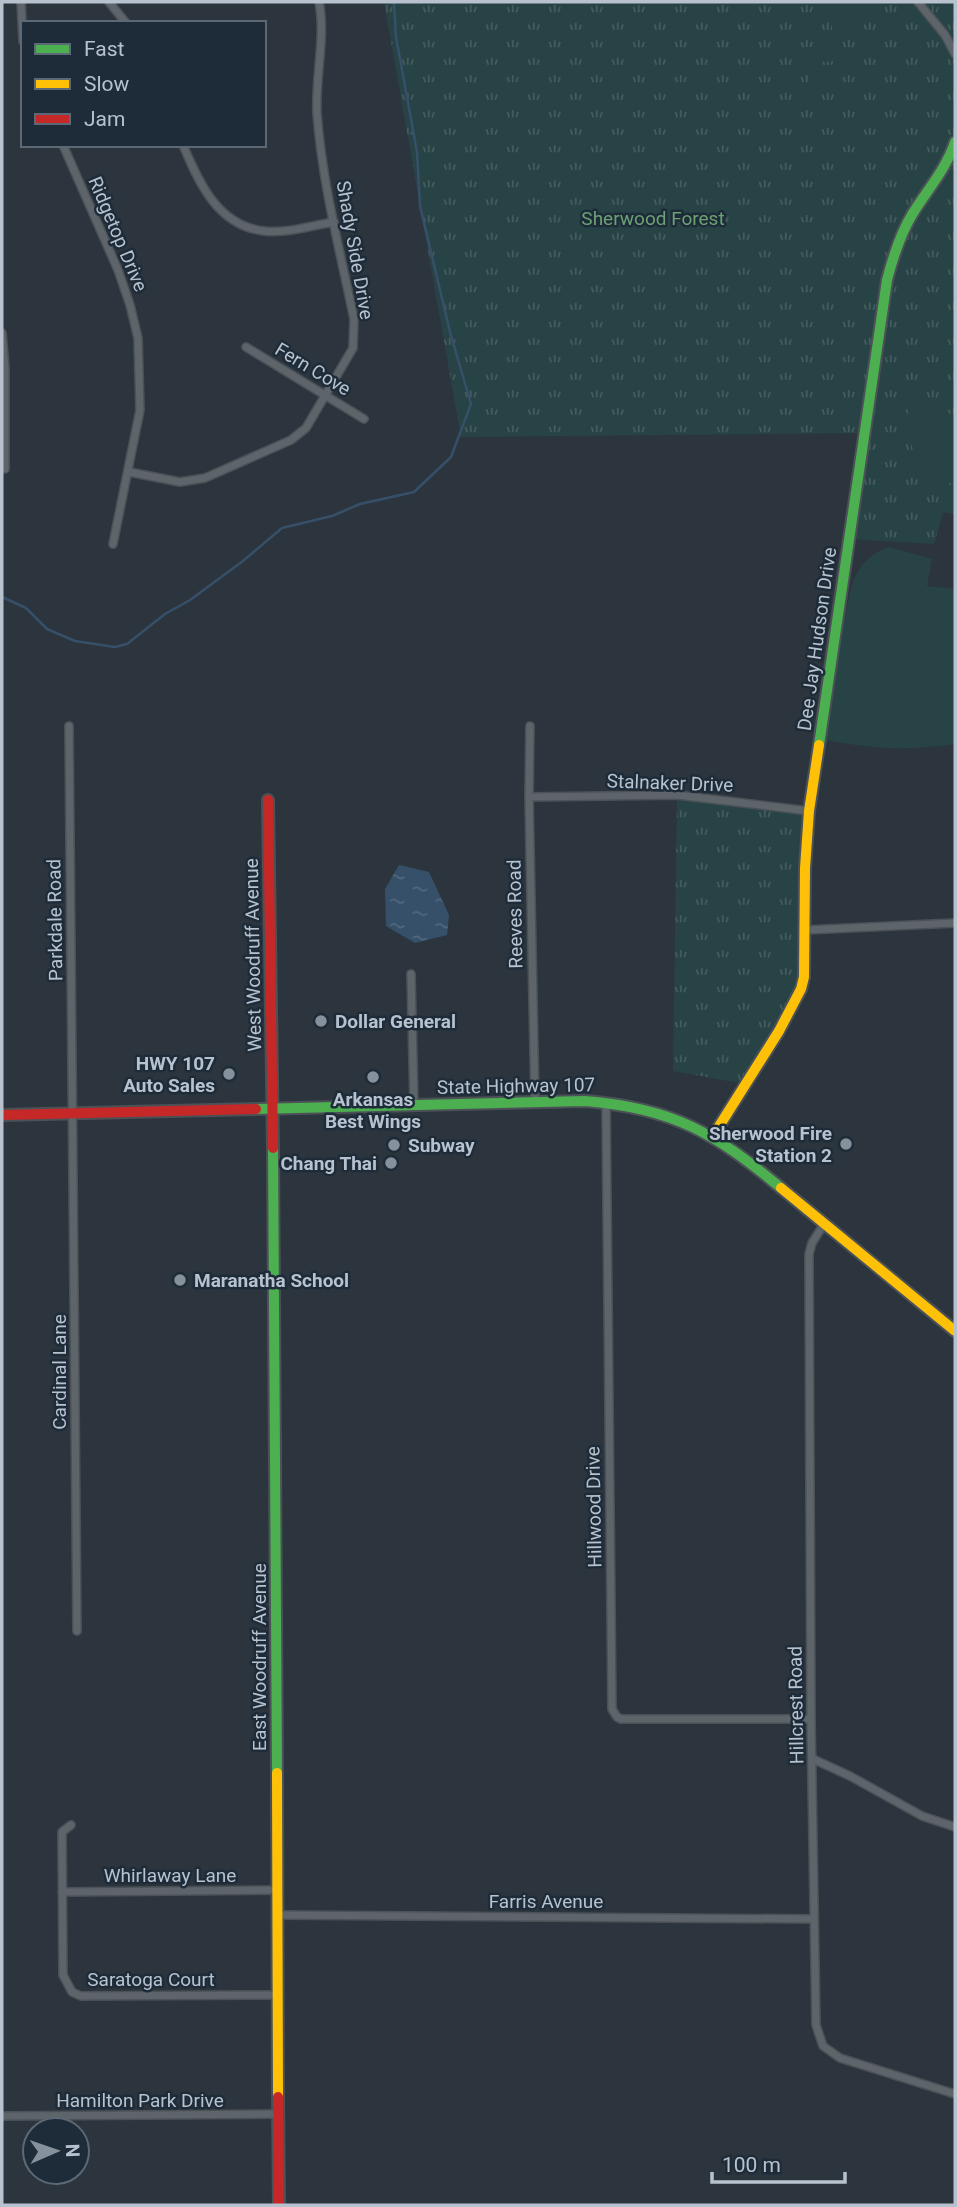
<svg xmlns="http://www.w3.org/2000/svg" width="957" height="2207" font-family="Roboto,sans-serif">
<defs>
<pattern id="grass-tufts" width="24" height="20" patternUnits="userSpaceOnUse" patternTransform="scale(1.75)"><rect width="24" height="20" fill="#284345"/><path d="M3 7l-1-3M5 7V3M7 7l1-3M15 17l-1-3M17 17v-4M19 17l1-3" fill="none" stroke="#455c5f"/></pattern>
<pattern id="water-ripples" width="26" height="14" patternUnits="userSpaceOnUse" patternTransform="scale(1.75)"><rect width="26" height="14" fill="#365069"/><path d="M2 4q2-2 4 0t4 0M15 11q2-2 4 0t4 0" fill="none" stroke="#51687d"/></pattern>
</defs>
<rect width="100%" height="100%" fill="#2c353d"/>
<path fill="url(#grass-tufts)" d="M384,2H914L955,56V133L936,179L955,142V514L943,512L934,544L849,539L864,433L461,437Z
M918,2H955V54Z
M677,795L809,811L804,977L745,1084L673,1071Z"/>
<path fill="#284345" d="M831,2H863V12L831,13Z
M864,21V36L832,37V22Z
M839,46L840,61L808,62L807,47Z
M840,70V85L808,86V72Z
M909,404L955,415V484C950,483 943,482 939,479C912,466 904,431 909,404Z
M889,547L932,559L927,586L955,589V744C902,751 873,749 820,739L851,588C858,566 868,555 889,547Z"/>
<path fill="url(#water-ripples)" d="M399,865L429,872L449,915L447,935L415,943L386,926L385,889Z"/>
<g fill="none" stroke-linecap="round" stroke-linejoin="round">
<path stroke="#365069" stroke-width="2.5" d="M2,597L26,608L47,629L75,641L115,647L127,644L165,614L190,600L243,561L282,528L332,516L360,504L414,492L451,457L471,404L450,332L420,206L417,152L396,37L394,2"/>
<defs>
<path id="street" d="M21,2L23,41
M109,2L126,23
M918,2L945,35L955,54
M63,145L118,270L130,305L138,338L140,410L113,544
M183,145C199,183 218,226 264,231C286,234 313,225 334,222
M2,333L5,368V469
M246,347L364,419
M129,472L180,482L205,478L291,440L306,428L353,348L354,319C340,251 322,182 317,113C315,77 326,37 319,2
M69,726L77,1631
M530,726L529,797L535,1102
M529,797L677,795L809,811
M806,930L955,923
M411,974L414,1105
M606,1102L612,1709L617,1717L621,1719H811
M824,1224L812,1243L809,1254L811,1719L816,2025L823,2046L840,2058L955,2094
M813,1759L850,1776L922,1816L955,1827
M71,1825L62,1832L63,1975L72,1992L81,1996L278,1995
M62,1892L278,1890
M278,1915L813,1919
M2,2116L279,2114"/>
<path id="fast" d="M819,745L887,280C893,257 900,234 913,213C928,189 946,169 955,142
M256,1109L585,1101C673,1108 715,1133 781,1188
M273,1148L277,1773"/>
<path id="slow" d="M713,1136L779,1031L801,989L804,977L805,868L809,811L819,745
M781,1188L955,1331
M277,1773L278,2097"/>
<path id="jam" d="M268,800L273,1148
M2,1115L256,1109
M278,2097L279,2205"/>
</defs>
<use href="#street" stroke="#4b5157" stroke-width="10"/>
<use href="#fast" stroke="#4b5157" stroke-width="14"/>
<use href="#slow" stroke="#4b5157" stroke-width="14"/>
<use href="#jam" stroke="#4b5157" stroke-width="14"/>
<use href="#street" stroke="#5d646a" stroke-width="7"/>
<use href="#fast" stroke="#4caf50" stroke-width="10"/>
<use href="#slow" stroke="#ffc107" stroke-width="10"/>
<use href="#jam" stroke="#c62828" stroke-width="10"/>
</g>
<g fill="#86919b" stroke="#1e2c3a" stroke-width="2.5">
<circle cx="321" cy="1021" r="7"/>
<circle cx="229" cy="1074" r="7"/>
<circle cx="373" cy="1077" r="7"/>
<circle cx="846" cy="1144" r="7"/>
<circle cx="394" cy="1145" r="7"/>
<circle cx="391" cy="1163" r="7"/>
<circle cx="180" cy="1280" r="7"/>
</g>
<g text-anchor="middle" dominant-baseline="central" stroke-width="5" stroke-linejoin="round" paint-order="stroke">
<g font-size="19" fill="#6ca173" stroke="#1e2c3a">
<text x="653" y="218">Sherwood Forest</text>
</g>
<g font-size="19" fill="#b7c2ce" stroke="#1e2c3a">
<text transform="translate(118 234) rotate(67)">Ridgetop Drive</text>
<text transform="translate(355 250) rotate(80)">Shady Side Drive</text>
<text transform="translate(313 369) rotate(31)">Fern Cove</text>
<text transform="translate(817 639) rotate(-82)">Dee Jay Hudson Drive</text>
<text transform="translate(670 783) rotate(2)">Stalnaker Drive</text>
<text transform="translate(515 914) rotate(-91)">Reeves Road</text>
<text transform="translate(55 920) rotate(-91)">Parkdale Road</text>
<text transform="translate(253 955) rotate(-91)">West Woodruff Avenue</text>
<text transform="translate(516 1086) rotate(-1)">State Highway 107</text>
<text transform="translate(59 1372) rotate(-90)">Cardinal Lane</text>
<text transform="translate(594 1507) rotate(-91)">Hillwood Drive</text>
<text transform="translate(259 1657) rotate(-90)">East Woodruff Avenue</text>
<text transform="translate(796 1705) rotate(-91)">Hillcrest Road</text>
<text x="170" y="1875">Whirlaway Lane</text>
<text x="546" y="1901">Farris Avenue</text>
<text x="151" y="1979">Saratoga Court</text>
<text x="140" y="2100">Hamilton Park Drive</text>
</g>
<g font-size="19" font-weight="bold" fill="#b7c2ce" stroke="#1e2c3a" text-anchor="start">
<text x="335" y="1021">Dollar General</text>
<text x="215" y="1063" text-anchor="end">HWY 107<tspan x="215" dy="22">Auto Sales</tspan></text>
<text x="373" y="1099" text-anchor="middle">Arkansas<tspan x="373" dy="22">Best Wings</tspan></text>
<text x="832" y="1133" text-anchor="end">Sherwood Fire<tspan x="832" dy="22">Station 2</tspan></text>
<text x="408" y="1145">Subway</text>
<text x="377" y="1163" text-anchor="end">Chang Thai</text>
<text x="194" y="1280">Maranatha School</text>
</g>
</g>
<rect width="957" height="2207" fill="none" stroke="#b7c2ce" stroke-width="7"/>
<rect x="21" y="21" width="245" height="126" fill="#1e2c3a" stroke="#5b6875" stroke-width="2"/>
<rect x="35" y="44" width="35" height="10" fill="#4caf50" stroke="#5b6875" stroke-width="2"/>
<text x="84" y="56" font-size="21" fill="#b7c2ce">Fast</text>
<rect x="35" y="79" width="35" height="10" fill="#ffc107" stroke="#5b6875" stroke-width="2"/>
<text x="84" y="91" font-size="21" fill="#b7c2ce">Slow</text>
<rect x="35" y="114" width="35" height="10" fill="#c62828" stroke="#5b6875" stroke-width="2"/>
<text x="84" y="126" font-size="21" fill="#b7c2ce">Jam</text>
<g transform="translate(56 2151) rotate(88)"><circle r="33" fill="#1e2c3a" stroke="#5b6875" stroke-width="2"/>
<path d="M0-5L12 26L0 18L-12 26Z" fill="#86919b"/>
<text y="-10" font-size="19" font-weight="bold" text-anchor="middle" fill="#b7c2ce">N</text>
</g>
<path d="M712 2172v10h133v-10" fill="none" stroke="#b7c2ce" stroke-width="3.5"/>
<text x="722" y="2172" font-size="21" fill="#b7c2ce" stroke="#1e2c3a" stroke-width="5" paint-order="stroke">100 m</text>
</svg>
